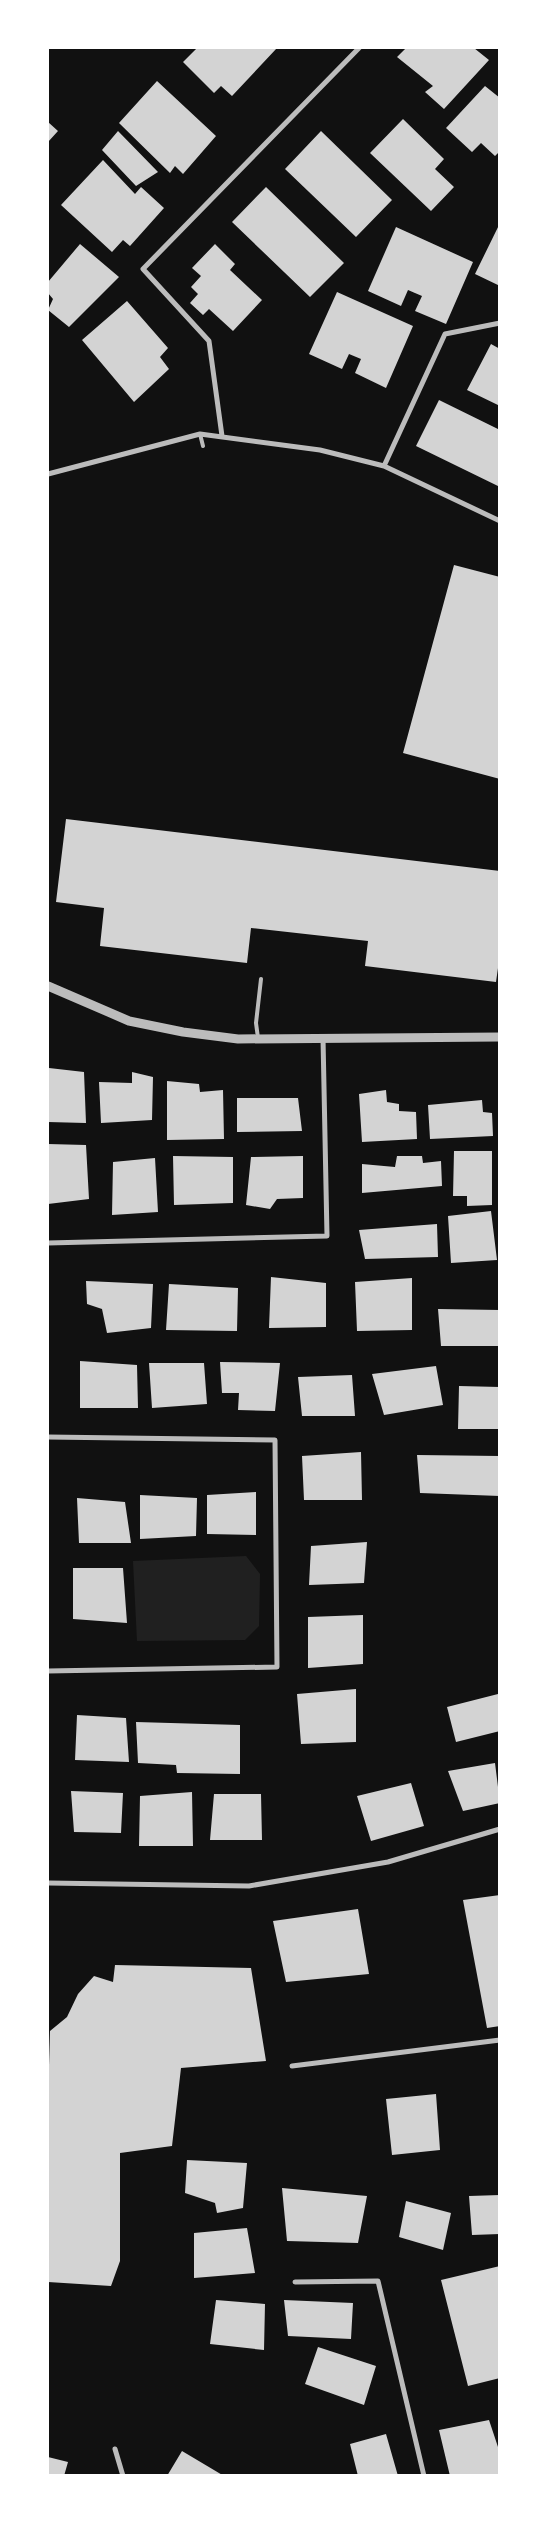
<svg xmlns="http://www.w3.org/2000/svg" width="547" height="2523" font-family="Literata,serif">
<rect width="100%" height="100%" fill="#111"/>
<path fill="#202020" d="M246,1556L260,1574L259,1626L245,1640L137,1641L133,1561Z"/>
<path fill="#d3d3d3" d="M197,48H277L232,96L221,86L214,93L183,62Z
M406,48H474L489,60L444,109L425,92L433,86L397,57Z
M157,81L216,136L183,174L175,166L170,173L119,123Z
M485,86L500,98V151L495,156L481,143L472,152L446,128Z
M403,119L444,159L435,169L454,187L431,211L370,153Z
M48,122L58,131L48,142Z
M118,131L158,172L136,186L102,150Z
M321,131L392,200L356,237L285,169Z
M103,160L135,194L141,187L164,208L130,246L123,240L112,252L61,205Z
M266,187L344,263L310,297L232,222Z
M500,223V286L475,274Z
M396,227L473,262L446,324L415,311L422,296L408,290L401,306L368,291Z
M80,244L119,277L69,327L48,310L53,299L48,293V282Z
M215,244L235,264L230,270L262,300L233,331L209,309L203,315L190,303L198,294L191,287L201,276L192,268Z
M337,292L413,326L386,388L355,373L361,359L349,354L342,369L309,354Z
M127,301L168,348L160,357L169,369L134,402L82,340Z
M491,344L500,349V406L467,390Z
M439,400L500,430V487L416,446Z
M454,565L500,577V779L403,753Z
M66,819L500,871V954L496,982L365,966L368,941L251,928L247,963L100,946L104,908L56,902Z
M49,1068L84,1072L86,1123L48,1122Z
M132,1072L153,1077L152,1120L101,1123L99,1082L132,1083Z
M167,1081L199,1084L200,1092L223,1090L224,1139L167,1140Z
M386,1090L387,1102L399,1104V1111L416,1112L417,1139L362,1142L359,1094Z
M237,1098H298L302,1131L237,1132Z
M482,1100L483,1112L492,1113L493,1136L430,1139L428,1105Z
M48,1144L86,1145L89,1199L48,1204Z
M454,1151H492V1205L467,1206V1196H453Z
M173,1156L233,1157V1203L174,1205Z
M303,1156V1198L277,1199L270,1209L246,1205L251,1157Z
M397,1156H422L423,1163L441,1161L442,1186L362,1193V1164L395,1167Z
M155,1158L158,1212L112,1215L113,1162Z
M491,1211L497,1260L451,1263L448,1216Z
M437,1224L438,1257L365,1259L359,1230Z
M271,1277L326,1283V1327L269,1328Z
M412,1278V1330L357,1331L355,1282Z
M86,1281L153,1284L151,1328L107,1333L102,1309L87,1304Z
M169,1284L238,1288L237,1331L166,1330Z
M438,1309L500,1310V1346H441Z
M80,1361L137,1365L138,1408H80Z
M220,1362L280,1363L275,1411L238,1410L239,1393H222Z
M149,1363H204L207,1404L152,1408Z
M436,1366L443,1405L384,1415L372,1374Z
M352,1375L355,1416H302L298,1377Z
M459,1386L500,1387V1429H458Z
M361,1452L362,1500H304L302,1456Z
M417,1455L500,1456V1496L420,1493Z
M256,1492V1535L207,1534V1495Z
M140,1495L197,1498L196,1536L140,1539Z
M77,1498L125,1502L131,1543H79Z
M367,1542L364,1583L309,1585L311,1546Z
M73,1568H123L127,1623L73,1619Z
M363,1615V1664L308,1668V1617Z
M356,1689V1742L301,1744L297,1694Z
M498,1694L500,1731L456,1742L447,1707Z
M77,1715L126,1718L129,1762L75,1760Z
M136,1722L240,1725V1774L177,1773L176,1765L138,1763Z
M495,1763L500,1803L463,1811L448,1771Z
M411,1783L424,1826L371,1841L357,1796Z
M71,1791L123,1793L121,1833L74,1832Z
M192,1792L193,1846H139L140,1796Z
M214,1794H261L262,1840H210Z
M500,1895V2026L487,2028L463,1900Z
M358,1909L369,1974L286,1982L273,1921Z
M115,1965L251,1968L266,2061L181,2068L172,2146L120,2153V2261L111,2286L48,2282V2099L50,2031L67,2017L78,1994L94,1976L113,1982Z
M436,2094L440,2150L392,2155L386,2099Z
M187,2160L247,2163L243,2208L217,2213L215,2203L185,2193Z
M282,2188L367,2196L358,2243L287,2241Z
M500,2195V2234L472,2235L469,2196Z
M406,2201L451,2213L443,2250L399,2237Z
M247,2228L255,2273L194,2278V2233Z
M500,2266V2378L468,2386L441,2280Z
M216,2300L265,2304L264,2350L210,2344Z
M284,2300L353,2303L351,2339L288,2336Z
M318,2347L376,2366L364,2405L305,2384Z
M489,2420L500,2453V2476H450L439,2430Z
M386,2434L398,2476H358L350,2444Z
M182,2451L224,2476H167Z
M48,2457L68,2462L64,2476H48Z"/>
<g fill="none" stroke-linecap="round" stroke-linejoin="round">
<path stroke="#bcbcbc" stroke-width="4" d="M200,434L203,446
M258,1038L256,1023L261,979"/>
<path stroke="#bcbcbc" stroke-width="5" d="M222,436L209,341L143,269L359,48
M384,466L445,334L500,323
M48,474L200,434L320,450L384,466L500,521
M48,1243L327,1236L323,1038
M48,1437L275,1440L277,1667L48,1671
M48,1883L249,1886L388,1862L500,1829
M292,2066L500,2040
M295,2282L378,2281L424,2476
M115,2449L123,2476"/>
<path stroke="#bcbcbc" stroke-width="9" d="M48,986L129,1021L183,1032L238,1039L500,1037"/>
</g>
<rect width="547" height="2523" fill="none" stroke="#ffffff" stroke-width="98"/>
</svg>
